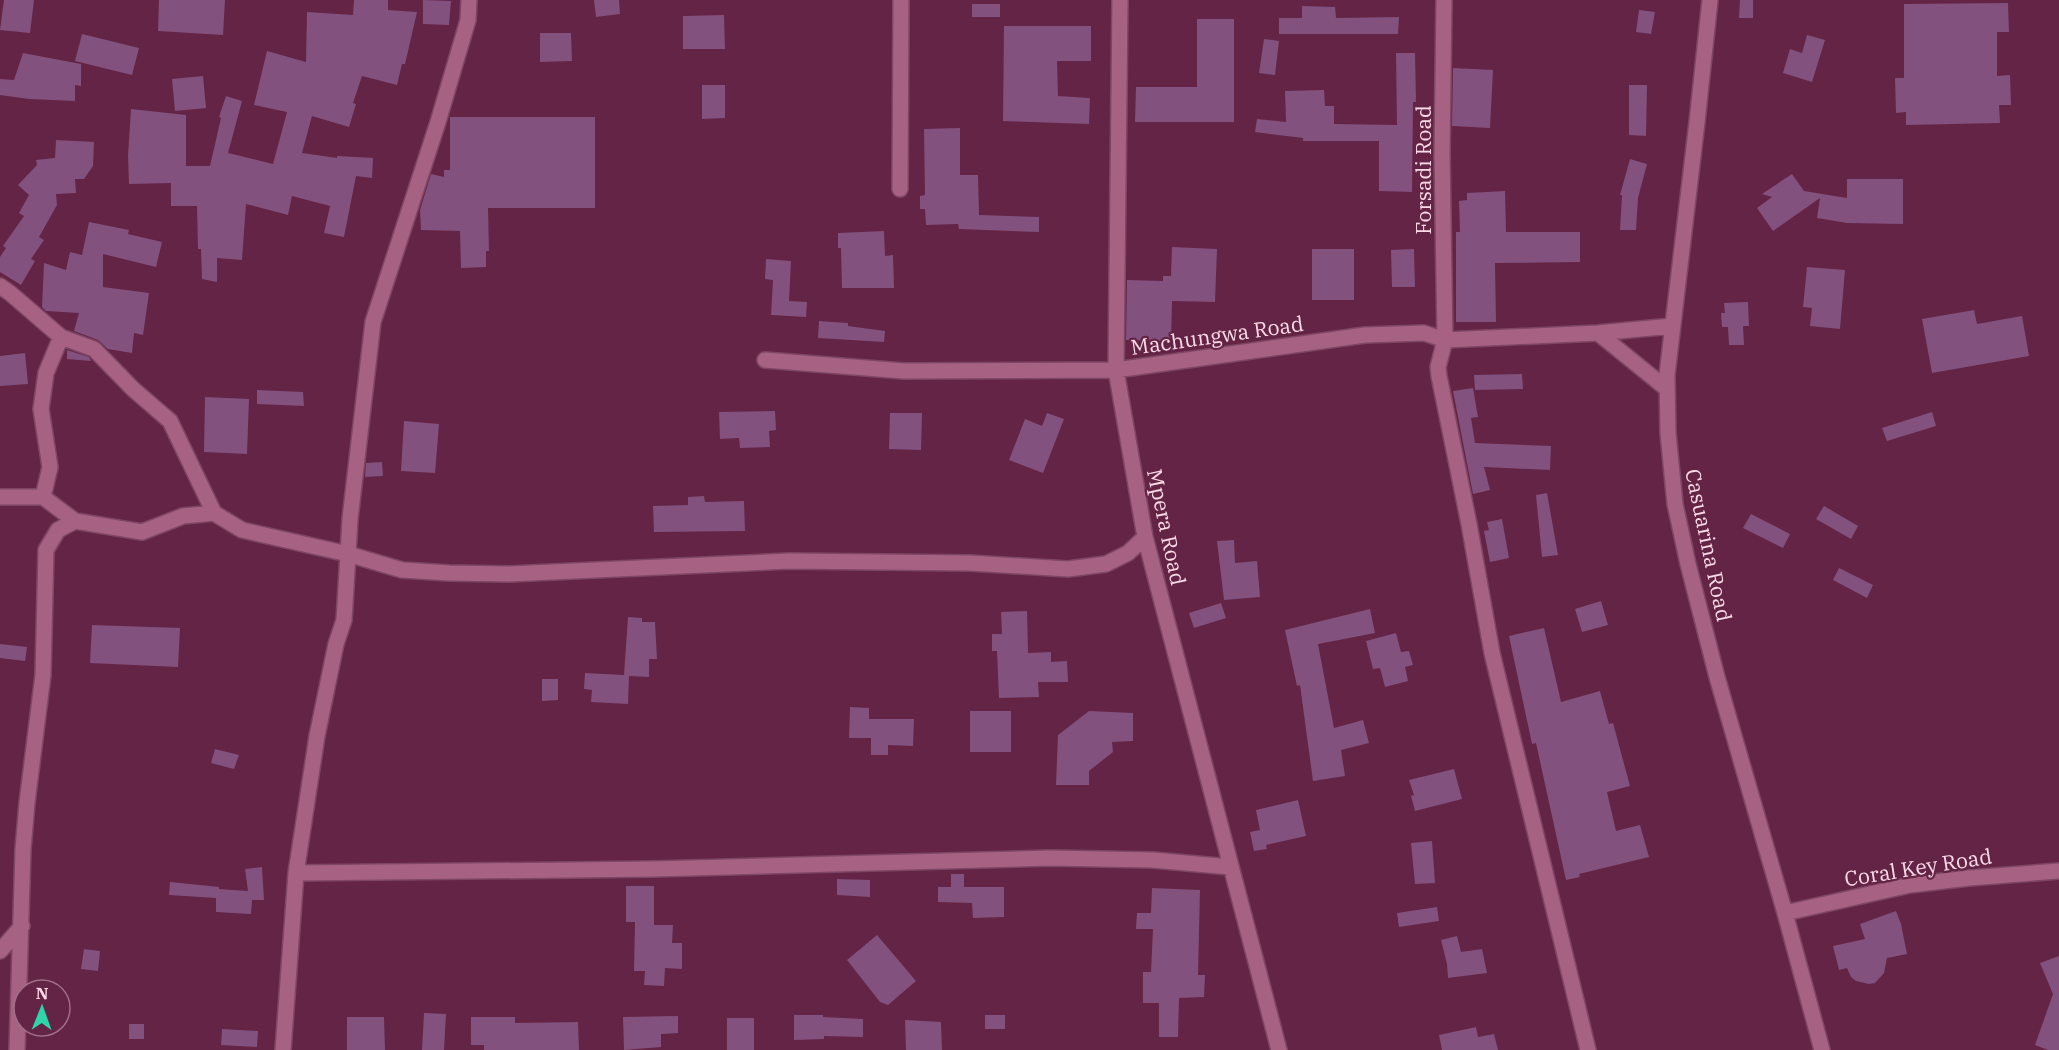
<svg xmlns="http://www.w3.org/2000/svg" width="2059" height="1050" font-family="'IBM Plex Serif',serif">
<rect width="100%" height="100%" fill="#642445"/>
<path fill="#82517d" d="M4,0H34L30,33L0,30Z
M159,0H225L223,35L158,31Z
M354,0H388V10L417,12L405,64H402L397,85L362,76L353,103L356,104L349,127L312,116L302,153L337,158V156L373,158L372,178L356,176L344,237L324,233L330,206L292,196L288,215L246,204L242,260L217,258V282L202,279L201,249H198L197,206H171V183L129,184L128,156L131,109L186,115V166H210L221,118L219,117L226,96L242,101L228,153L273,164L287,112L254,105L267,51L306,62L307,12L353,15Z
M423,0L451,1L449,25L423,24Z
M594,0H619L620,14L596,17Z
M1740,0H1753V18H1739Z
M2008,3L2009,32H1997V76L2010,75L2011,105H1999L2000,123L1906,125V112L1896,113L1895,78H1904V4Z
M972,4H1000V17H972Z
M1302,6L1335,7L1336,18L1399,17L1398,34H1279V18H1302Z
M1639,10L1655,12L1651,34L1636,32Z
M724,15L725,49H683V16Z
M1197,19H1234V122H1135L1136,87H1197Z
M1004,26H1091V61H1057L1058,96L1090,98L1089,124L1003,121Z
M540,33H571L572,61L540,62Z
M82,34L139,48L132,75L75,61Z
M1807,35L1825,40L1812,82L1783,73L1790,49L1802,53Z
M1264,39L1279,41L1275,75L1259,73Z
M23,53L81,64V86L75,85V101L29,99L0,95V79L14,80Z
M1396,53H1415L1416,102H1413L1412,192L1379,191V141H1303V138L1255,132L1257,119L1286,122L1285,91L1324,90L1325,106H1334V124L1397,125Z
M1453,68L1493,70L1490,128L1452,126Z
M203,76L206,108L175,111L172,79Z
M702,85H725V118L702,119Z
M1629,85H1647L1646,136L1629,135Z
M450,117H595V208H488L489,251H486V267L461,268L460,231L421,230L420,210L431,174L444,177V170H450Z
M960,128V175H978L979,215L1039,217V232L959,229L958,224L926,225L925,209H920V196L925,195L924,129Z
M56,140L94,142L93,166L84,179H75L76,193L56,194L57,205L39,237L44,240L31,259L35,261L21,285L0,272V257L6,248L3,246L24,216L19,213L29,195L18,185L37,165L36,160L55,158Z
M1630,159L1647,164L1638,198L1636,230H1620L1622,195H1620Z
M1792,174L1804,191L1847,198V179H1903V224L1847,223L1817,218L1820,198L1773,231L1757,208L1772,197L1762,194Z
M1505,191L1506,232H1580V262L1495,263L1496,322H1456V232H1460L1459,201L1467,200V193Z
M89,222L129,230L128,234L162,242L156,267L103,254V287L149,293L143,335L134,333L132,353L108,349L98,340L74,331L79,313L46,311L42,307L44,263L66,270L70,252L82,255Z
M884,231L885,256L893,255L894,288H842L841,248H838V233Z
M1172,247L1217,249L1215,302L1172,301L1171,341L1126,340L1127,280L1163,281V276H1171Z
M1312,249H1354V300H1312Z
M1414,249L1415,287H1392L1391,250Z
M766,259L791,261L789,301L807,302L806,317L771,315L773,280L765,279Z
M1807,267L1845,270L1840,329L1810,326L1812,308L1803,307Z
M1748,302L1749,326H1743L1744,345H1729L1728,327H1722L1721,313H1725L1724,303Z
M1974,310L1977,324L2022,316L2029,356L1932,373L1922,319Z
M819,321L848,323V326L885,331L884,342L818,338Z
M67,350L89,357L91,361L67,359Z
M25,353L28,384L0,386V356Z
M1522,374L1523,389L1475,390L1474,375Z
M1473,388L1478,417L1471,418L1475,443L1551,446L1550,470L1484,467L1490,490L1473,494L1453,391Z
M257,390L303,392L304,406L257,404Z
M205,397L249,399L247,454L204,452Z
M775,411L776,430L769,431L770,447L740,448L739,438L720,439L719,412Z
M1932,412L1936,426L1887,441L1882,428Z
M890,413H922L921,450L889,449Z
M1047,413L1064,419L1043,473L1009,460L1025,419L1042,426Z
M404,421L439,424L435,473L401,471Z
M382,462L383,476L365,477L366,463Z
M1547,493L1558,555L1542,557L1536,495Z
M704,496L705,502L744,501L745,531L654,532L653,506L688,505V497Z
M1824,506L1858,526L1851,539L1816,519Z
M1751,514L1790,534L1783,548L1743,528Z
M1502,519L1509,558L1490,562L1484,531L1489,530L1487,522Z
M1234,540L1235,563L1257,561L1260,597L1224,600L1217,541Z
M1839,568L1873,585L1867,598L1833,580Z
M1601,601L1608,625L1582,632L1575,609Z
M1221,603L1226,618L1194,628L1189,613Z
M1370,609L1375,633L1318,644L1334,728L1363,720L1369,743L1341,750L1345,776L1313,781L1300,685L1297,686L1285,630Z
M1027,611L1028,653L1051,652V662L1067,661L1068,682H1038L1039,697L999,698L997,651H992V634H1002L1001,612Z
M628,617L642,618V622H655L657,659H649V677L629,676L628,704L591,702L592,690L584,689L585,673L624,675Z
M92,625L180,628L178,667L90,663Z
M1544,628L1561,702L1600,691L1609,724L1613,723L1630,786L1607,792L1616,831L1640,825L1649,857L1579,874L1580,877L1566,880L1536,743L1532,744L1509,636Z
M1396,633L1401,652L1409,651L1413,665L1405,667L1408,681L1385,687L1380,668L1373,669L1366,641Z
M0,644L27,647L25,661L0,658Z
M542,679H558V700L542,701Z
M850,707L869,708V719H914L913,746L888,745V755H871V738H849Z
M970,711H1011V752H970Z
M1089,711L1133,713V741L1112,742L1113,752L1089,771V785H1056L1058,735Z
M215,749L239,755L234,769L211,763Z
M1454,769L1462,799L1415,811L1411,796L1414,795L1409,780Z
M1298,800L1306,836L1266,845L1267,849L1254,851L1250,832L1260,830L1256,810Z
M1432,841L1435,883L1415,884L1411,843Z
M262,867L264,900H252L251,914L216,912V898L169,895L170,882L219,887V889L248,891L245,869Z
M951,874H964V887H1004V917L973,918L972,903L938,902V887H951Z
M837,879L870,880V897L837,895Z
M626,886H654V925H673L672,943H682V969L665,968L664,986L644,985L645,971H634L635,922H626Z
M1152,888L1200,890L1198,975H1205L1204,997L1179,998L1178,1037H1159V1003H1143V972H1151L1153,929H1136L1137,913H1151Z
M1437,907L1439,921L1399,927L1397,913Z
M1896,911L1901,924L1907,954L1887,958L1884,973L1875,983L1869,984L1856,981L1851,977L1847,968L1839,970L1833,946L1865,939L1860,924Z
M877,935L916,981L888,1005L880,1002L847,960Z
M1457,936L1461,952L1482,949L1487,973L1448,978L1447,964L1441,940Z
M84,949L100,951L98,971L81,969Z
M2059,956V1050H2048L2035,1045L2053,994L2040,963Z
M424,1013L446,1014L444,1050H422Z
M794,1015H823V1017L863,1019V1037L824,1036V1039L794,1040Z
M985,1015H1005V1029H985Z
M678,1016V1033L661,1034V1047L624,1050L623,1017Z
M347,1017H384L385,1050H347Z
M471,1017H515V1023L578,1022L579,1050H484V1045H471Z
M727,1018H754V1050H727Z
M905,1020L941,1022L942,1050H906Z
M129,1024H144V1039H129Z
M1476,1027L1478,1037L1494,1034L1498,1050H1442L1439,1035Z
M222,1029L258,1031L257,1047L221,1045Z"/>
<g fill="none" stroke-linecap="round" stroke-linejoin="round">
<defs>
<path id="minor" d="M1120,0L1116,370L1145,537L1279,1050
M1444,0L1442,154L1445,340L1438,367L1439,376L1469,524L1492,653L1588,1050
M1710,0L1697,122L1667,375L1668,433L1675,504L1688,564L1717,677L1785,913L1822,1050
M900,189L901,0
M0,286L10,293L61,337L94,349L133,389L170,421L214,513
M1598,333L1667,389
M765,360L904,371L1116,370L1365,335L1424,333L1445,340L1598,333L1672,326
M0,497H43L75,521
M43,497L50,467L41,409L46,373L61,337
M296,873L654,869L1050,858L1153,860L1230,867
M1785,913L1910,885L1969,878L2059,871
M0,951L22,926
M17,1050L23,849L27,803L43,675L46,550L58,530L75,521L142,532L183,516L214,513L242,530L348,554L350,519L373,322L438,122L468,20L469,0
M283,1050L296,873L317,736L336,644L344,620L348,554L402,570L449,573L509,574L789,561L970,563L1068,569L1106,564L1128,553L1145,537"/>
</defs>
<use href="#minor" stroke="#7d4664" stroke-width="18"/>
<use href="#minor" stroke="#a76182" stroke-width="15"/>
</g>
<g text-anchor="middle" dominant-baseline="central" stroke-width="4.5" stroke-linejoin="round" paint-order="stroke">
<g font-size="21" fill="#fcdbe9" stroke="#642445">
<text transform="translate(1423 170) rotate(-90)">Forsadi Road</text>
<text transform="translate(1217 335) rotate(-8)">Machungwa Road</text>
<text transform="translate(1167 527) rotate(78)">Mpera Road</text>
<text transform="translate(1709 545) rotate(78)">Casuarina Road</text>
<text transform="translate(1918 867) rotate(-9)">Coral Key Road</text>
</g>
</g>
<g transform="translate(42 1008) rotate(1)"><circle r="28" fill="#642445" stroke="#a16d87" stroke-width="1.5"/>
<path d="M0-4.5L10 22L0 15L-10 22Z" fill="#2ed4aa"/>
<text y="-9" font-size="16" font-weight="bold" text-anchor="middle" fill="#fcdbe9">N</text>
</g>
</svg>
